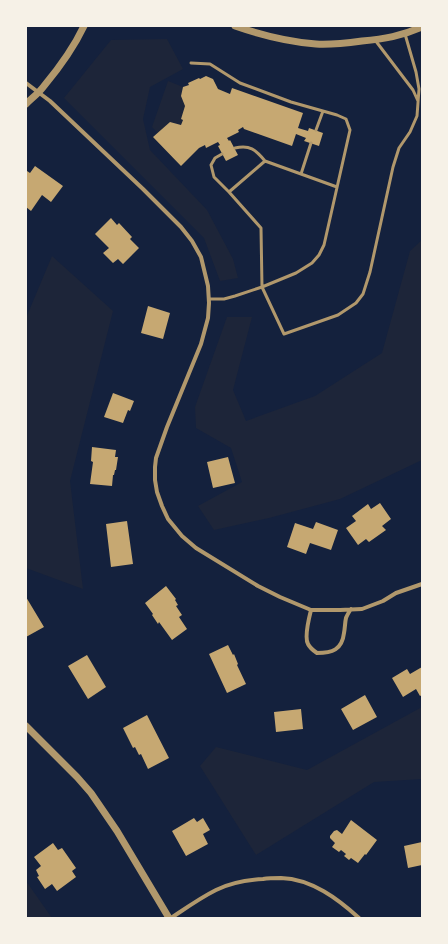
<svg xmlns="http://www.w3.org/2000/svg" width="448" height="944" font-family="Ubuntu,sans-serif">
<rect width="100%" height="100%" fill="#14213d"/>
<path fill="#1d2539" d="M167,39L183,69L150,87L143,119L150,150L207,210L233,259L238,278L220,281L204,238L64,98L111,40Z
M168,81L183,87L181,96L185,106L181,119L183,120L181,125L170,122L158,133L152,127Z
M422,240V460L340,499L269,518L214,530L198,506L242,482L231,448L196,428L195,407L227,317H252L233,390L246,421L315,396L382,353L410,251Z
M52,256L113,311L70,481L83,589L26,568V318Z
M422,707V779L374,782L256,855L200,766L216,747L307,770Z
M26,881L52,918H26Z"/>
<path fill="#c6a872" d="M206,76L213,79L218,89L230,94L232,88L303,113L298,128L308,131L309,128L323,133L319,146L304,141L306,138L296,134L292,146L244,129L243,127L238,130L239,132L227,138L229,141L230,140L238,155L226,161L218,146L220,145L218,142L206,148L205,145L199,148L181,166L153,137L170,122L181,125L183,120L181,119L185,106L181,96L183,87L189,85L188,83L199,78L200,79Z
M35,166L63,186L51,202L42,195L31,211L26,207V173L27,171L30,173Z
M111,218L117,225L119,223L132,237L130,239L139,248L123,264L118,259L113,263L103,253L109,248L95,234Z
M148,306L170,313L163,339L141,333Z
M113,393L134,401L130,411L128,410L123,423L104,417Z
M92,447L116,450L115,457H118L116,470H115L114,475H113L112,486L90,484L93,462L91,461Z
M228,457L235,483L213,488L207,462Z
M380,503L391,519L382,526L386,530L369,542L366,539L358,545L346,528L356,521L352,516L368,504L371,509Z
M127,521L133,564L111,567L106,524Z
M316,522L338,530L331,550L310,543L306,554L287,547L295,523L313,529Z
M166,586L176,599L175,600L178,605L176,606L182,615L179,617L187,629L172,640L159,622L158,624L152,615L153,614L145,603Z
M26,597L44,627L26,637Z
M228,645L233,655L234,654L238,664L237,665L246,684L227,693L209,654Z
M87,655L106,687L88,699L68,666Z
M422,667V695L420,696L416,689L403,697L392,678L407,669L410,674Z
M365,695L377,717L353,730L341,709Z
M301,709L303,729L276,732L274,712Z
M147,715L169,758L148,769L141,754L139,755L135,747L133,748L123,728Z
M194,818L197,822L203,818L210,830L203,834L208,844L186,856L172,831Z
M351,820L377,840L366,855L365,854L358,863L351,858L349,860L344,856L346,854L341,850L339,852L332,847L335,843L330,838V836L334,831L337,830L342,834Z
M422,842V865L408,868L404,846Z
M53,843L58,850L62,848L76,868L72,871L76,877L57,891L52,884L45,889L37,877L39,876L36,870L41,866L34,857Z"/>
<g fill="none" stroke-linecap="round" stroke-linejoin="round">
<path stroke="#b1986c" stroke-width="3" d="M375,40L413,90L418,101
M191,63L210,64L240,83L291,102L337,115L346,119L350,130L324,245L319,255L312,263L296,273L262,287L261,228L229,192L265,161L337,187
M316,130L323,111
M235,148C250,145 255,149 265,161
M222,154L215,158L211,165L214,177L229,192
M301,174L311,143
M209,299H224L235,296L262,287L284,334L338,315L356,303L363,294L370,272L393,167L399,148L410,132L417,116L419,89L416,72L405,34"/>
<path stroke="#b1986c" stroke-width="4" d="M26,83L50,101L143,189L181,227L192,241L201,257L208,286L209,303L208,318L201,344L167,427L156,458L155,467V480L157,492L162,506L168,519L182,536L196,548L258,586L280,597L311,610H340L362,609L383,601L396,593L422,584
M311,610C309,618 304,637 308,644C310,648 314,651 317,653C332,653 342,650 344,633C345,628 345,622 346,618C347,615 349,612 351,609
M171,918C186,908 200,898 216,890C230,883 247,880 263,879C269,878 275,878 281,878C312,879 338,899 359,918"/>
<path stroke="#b1986c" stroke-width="7" d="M235,26C261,35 289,42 316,44C331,45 347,43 362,41C385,39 401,36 422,27
M26,104C32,98 39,93 44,86C59,68 74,47 84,26
M26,726L77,777L91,793L117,831L169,918"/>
</g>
<rect width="448" height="944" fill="none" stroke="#f6f1e7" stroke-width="54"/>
</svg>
